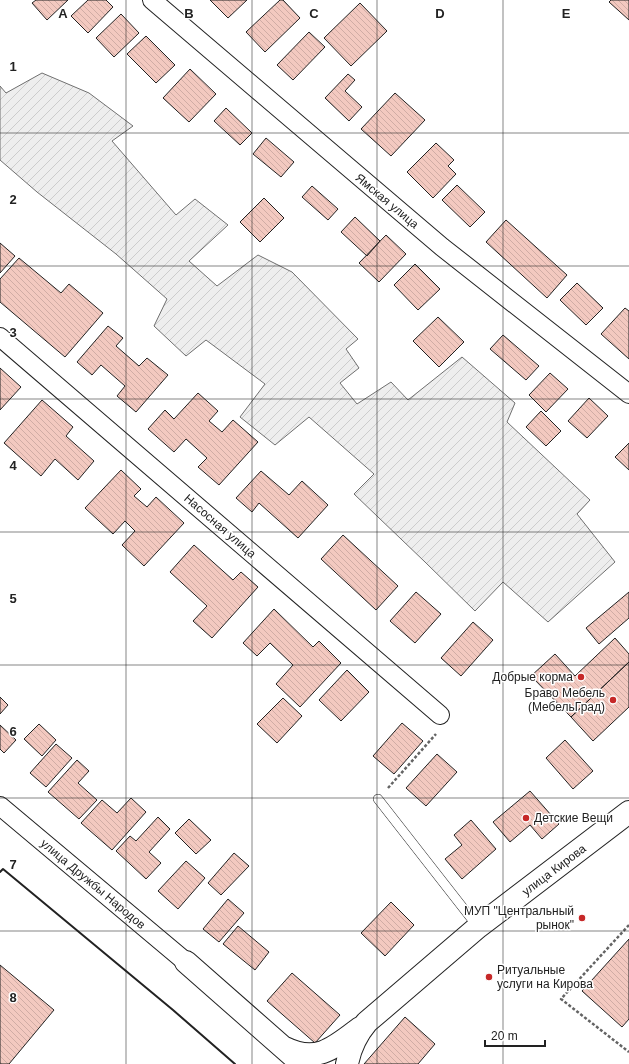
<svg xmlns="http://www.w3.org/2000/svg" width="629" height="1064" font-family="Helvetica,sans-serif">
<defs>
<pattern id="garden-furrows" width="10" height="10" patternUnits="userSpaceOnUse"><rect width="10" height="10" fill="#eee"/><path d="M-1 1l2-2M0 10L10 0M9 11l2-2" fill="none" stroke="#ccc"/></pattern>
<pattern id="building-back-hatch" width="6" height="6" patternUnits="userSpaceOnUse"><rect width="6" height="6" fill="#f3c9c0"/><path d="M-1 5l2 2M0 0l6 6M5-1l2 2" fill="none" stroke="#d0aca5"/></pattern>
</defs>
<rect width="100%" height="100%" fill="#fff"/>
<path fill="url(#garden-furrows)" stroke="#6f6f6f" d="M42,73L89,93L133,126L112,141L176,215L195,199L228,225L189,261L217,286L258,255L292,272L358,339L346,349L359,368L340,383L357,404L391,382L408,400L462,357L515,403L507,422L590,500L577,514L615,562L548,622L503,582L475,611L425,562L354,494L374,474L309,417L275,445L240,417L265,384L206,340L186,356L154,326L167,299L116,254L37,192L0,160V86L6,93Z"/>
<path fill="url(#building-back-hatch)" stroke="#222" d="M36,0H68L47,20L32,3Z
M88,0H106L113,7L88,33L71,16Z
M210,0H247L228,18Z
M280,0H283L300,18L265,52L246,32Z
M611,0H629V20L609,2Z
M360,3L387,31L351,66L324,38Z
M121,14L139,33L114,57L96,38Z
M309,32L325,47L293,80L277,65Z
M146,36L175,65L156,83L127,54Z
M190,69L216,94L189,122L163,98Z
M348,74L355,80L345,91L362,107L349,121L325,98Z
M395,93L425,120L391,156L361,129Z
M226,108L252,133L240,145L214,121Z
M266,138L294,162L281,177L253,154Z
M436,143L454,160L448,166L456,174L433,198L407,172Z
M457,185L485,212L470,227L442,200Z
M312,186L338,209L328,220L302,197Z
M264,198L284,218L260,242L240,222Z
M355,217L380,241L367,256L341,232Z
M506,220L567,275L547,298L486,242Z
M386,235L406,254L379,282L359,263Z
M0,243L15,256L0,273Z
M19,258L61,293L69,284L103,313L65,357L0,302V279Z
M415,264L440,289L418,310L394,285Z
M577,283L603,308L586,325L560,300Z
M625,308L629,311V359L601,334Z
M438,317L464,342L439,367L413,341Z
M108,326L123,338L116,346L139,366L147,358L168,375L136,412L117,396L125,386L101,365L92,375L77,362Z
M503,335L539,366L526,380L490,349Z
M0,368L21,387L0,410Z
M550,373L568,389L546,412L529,395Z
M198,393L218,411L209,421L222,432L233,420L258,442L219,485L198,467L207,458L186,439L174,452L148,429L165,410L174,419Z
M589,398L608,416L587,438L568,421Z
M42,400L73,427L66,436L94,461L78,480L55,459L41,476L4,443Z
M541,411L561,431L546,446L526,427Z
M629,443V470L615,457Z
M121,470L141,489L134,496L147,507L156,497L184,523L144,566L122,545L135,531L125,521L113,534L85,508Z
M261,471L289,495L302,481L328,505L298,538L259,503L252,512L236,498Z
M343,535L398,586L376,610L321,559Z
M194,545L233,580L241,572L258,587L212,638L193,621L207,606L170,572Z
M416,592L441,614L415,643L390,621Z
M629,592V618L599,644L586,628Z
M274,609L313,647L319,641L341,663L300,707L276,684L293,665L270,643L257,656L243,643Z
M473,622L493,640L461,676L441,658Z
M615,638L629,654V662L571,717L531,676L555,654L575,676Z
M629,662V707L593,741L571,717Z
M347,670L369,692L341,721L319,700Z
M0,697L8,705L0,714Z
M283,698L302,716L277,743L257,724Z
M402,723L423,741L394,774L373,756Z
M39,724L56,740L42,756L24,739Z
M0,725L16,740L4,753L0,749Z
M565,740L593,771L573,789L546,758Z
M56,744L72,758L46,787L30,773Z
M437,754L457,772L426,806L406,788Z
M77,760L89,771L78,783L97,800L79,819L48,792Z
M530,791L559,824L542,839L530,825L510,842L493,822Z
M131,798L146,812L112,850L81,823L102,800L117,813Z
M158,817L170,829L149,852L161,863L146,879L116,851L130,836L136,841Z
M189,819L211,840L196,854L175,833Z
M471,820L496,849L462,879L445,859L462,845L454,835Z
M234,853L249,866L221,895L208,883Z
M186,861L205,878L178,909L158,891Z
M228,899L244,913L219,942L203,929Z
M391,902L414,925L385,956L361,933Z
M238,926L269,952L255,970L223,944Z
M629,939V1019L622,1027L582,991Z
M0,965L54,1010L9,1064H0Z
M292,973L340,1015L315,1043L267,1001Z
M405,1017L435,1044L418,1064H364Z"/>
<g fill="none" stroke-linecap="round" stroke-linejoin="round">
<defs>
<path id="service" d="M378,799L478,927"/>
<path id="minor" d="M152,0L442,247L629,394
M0,337L440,715
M0,806L186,962"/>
<path id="tertiary" d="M186,962L302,1064
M285,1048C317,1064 335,1047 360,1028
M347,1064C350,1048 356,1035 367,1022L478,927L629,812"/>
</defs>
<use href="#service" stroke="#222" stroke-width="10"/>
<use href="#minor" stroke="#222" stroke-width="20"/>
<use href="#tertiary" stroke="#222" stroke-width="24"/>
<path stroke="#646464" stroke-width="2.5" stroke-dasharray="3 2" stroke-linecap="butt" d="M388,788L436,734
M629,925L561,999L629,1052"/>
<use href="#service" stroke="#fff" stroke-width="9"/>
<use href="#minor" stroke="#fff" stroke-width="18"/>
<use href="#tertiary" stroke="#fff" stroke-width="22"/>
<path stroke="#222" stroke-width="2" d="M0,872L3,869L173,1010L235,1064"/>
</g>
<path fill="none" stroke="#222" stroke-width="1" stroke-opacity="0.55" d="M126,0V1064M252,0V1064M377,0V1064M503,0V1064M0,133H629M0,266H629M0,399H629M0,532H629M0,665H629M0,798H629M0,931H629"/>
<g fill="#c62828" stroke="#fff" stroke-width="1.5">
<circle cx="581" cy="677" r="4"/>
<circle cx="613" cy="700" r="4"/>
<circle cx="526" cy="818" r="4"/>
<circle cx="582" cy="918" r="4"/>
<circle cx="489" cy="977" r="4"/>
</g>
<g text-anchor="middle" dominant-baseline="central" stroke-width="3" stroke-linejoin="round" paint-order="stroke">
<g font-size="12" fill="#222" stroke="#fff">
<text transform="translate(387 201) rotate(40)">Ямская улица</text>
<text transform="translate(220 526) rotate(41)">Насосная улица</text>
<text transform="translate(554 870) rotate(-37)">улица Кирова</text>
<text transform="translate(93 884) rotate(40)">улица Дружбы Народов</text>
</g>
<g font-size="12" fill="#222" stroke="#fff" text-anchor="end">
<text x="573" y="677">Добрые корма</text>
<text x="605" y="693">Браво Мебель<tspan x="605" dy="14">(МебельГрад)</tspan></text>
<text x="534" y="818" text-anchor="start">Детские Вещи</text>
<text x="574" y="911">МУП "Центральный<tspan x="574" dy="14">рынок"</tspan></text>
<text x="497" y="970" text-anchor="start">Ритуальные<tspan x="497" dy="14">услуги на Кирова</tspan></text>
</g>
</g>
<g font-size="13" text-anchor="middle" font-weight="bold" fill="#222" stroke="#fff" stroke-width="3" stroke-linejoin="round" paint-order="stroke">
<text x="63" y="18">A</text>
<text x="189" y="18">B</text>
<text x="314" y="18">C</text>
<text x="440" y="18">D</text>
<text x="566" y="18">E</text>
<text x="13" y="71">1</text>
<text x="13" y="204">2</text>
<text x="13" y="337">3</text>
<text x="13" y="470">4</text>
<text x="13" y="603">5</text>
<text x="13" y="736">6</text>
<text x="13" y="869">7</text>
<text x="13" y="1002">8</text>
</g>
<path d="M485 1040v6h60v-6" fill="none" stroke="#222222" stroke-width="2"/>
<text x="491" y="1040" font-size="12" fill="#222222" stroke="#ffffff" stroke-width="3" paint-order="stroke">20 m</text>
</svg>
